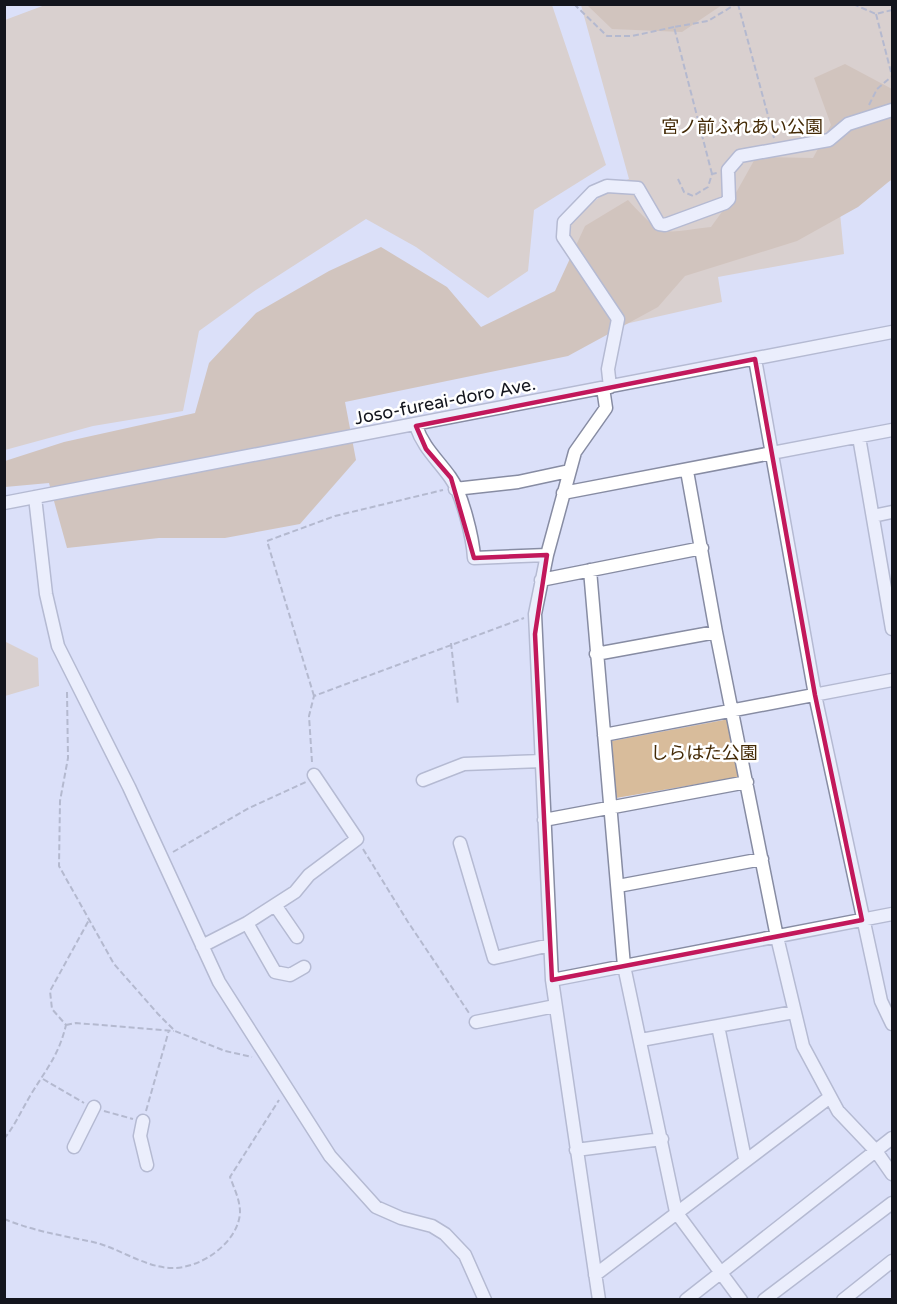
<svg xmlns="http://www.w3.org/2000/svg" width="897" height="1304" font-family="'Varela Round','Noto Sans JP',sans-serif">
<rect width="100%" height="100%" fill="#dbe0f9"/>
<path fill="#d8bc9b" d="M45,5H552L606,165L534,210L528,271L488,298L416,247L366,219L253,292L199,331L183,411L93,426L5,450V20Z
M581,5H892V180L839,203L844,254L718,277L722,302L603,329L563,246L568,223L614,185L629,179Z
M4,641L38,658L39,686L5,696Z
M729,719L739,777L616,798L612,741Z"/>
<path fill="#c6a276" d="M587,5H722L682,32L612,29Z
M845,64L892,89V179L858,207L797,241L685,276L658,307L568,356L345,402L356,460L300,524L225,538H159L67,548L49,483L5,487V461L64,442L195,413L209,363L256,313L329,271L381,247L447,287L481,327L555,291L585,226L628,200C664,239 660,233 711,227L737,191L756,157L813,158L831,125L814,78Z"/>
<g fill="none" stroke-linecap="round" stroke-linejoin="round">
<defs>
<path id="minor" d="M755,359L815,695L881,1001L892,1024
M610,387L608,369L618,319L563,237L564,222L593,192L607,186L638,188L659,224L665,225L725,203L729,199L728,170L740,156L829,140L848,124L892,110
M416,426C423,447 437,459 450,477C462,493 473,538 474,558L547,555
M859,437L892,629
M687,471L716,632L777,937L803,1046L838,1111L876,1151L892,1174
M455,489L518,482L569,471
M563,493L892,430
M35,497L46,594L58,646L129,787L219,982L330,1156L376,1207L401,1218L432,1226L445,1234L465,1255L485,1300
M4,503L892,332
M873,516L892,512
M590,570L624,966L676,1212L741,1300
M541,580L702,548
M596,654L716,632
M604,735L892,680
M423,780L464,764L542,761
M544,820L747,782
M460,843L494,958L550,945
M618,886L762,859
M275,905L297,937
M247,923L275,972L290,975L304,967
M202,946L247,923L295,892L309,875L357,839L314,775
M552,980L892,914
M476,1022L555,1006
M718,1026L745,1159
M641,1040L794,1012
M143,1121L140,1136L147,1165
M74,1147L94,1107
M576,1150L662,1139
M595,1275L830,1097
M599,1300L552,980L535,614L547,555L575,452L606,408L603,388
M686,1300L892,1138
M764,1300L892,1203
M843,1300L892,1261"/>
</defs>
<use href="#minor" stroke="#878ca3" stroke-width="15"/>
<path stroke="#868a9c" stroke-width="2" stroke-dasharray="6 3" stroke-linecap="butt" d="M574,4L607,36H632L674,27
M738,4L774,138
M853,4L876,14L892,10
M876,14L892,76
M869,105L877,89L891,77
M800,133L811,116
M712,174L674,27L708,21L736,4
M678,179L684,192L693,196L708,187L712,174L717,173
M451,643L458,705
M67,692L68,758L60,801L59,866L114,964L158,1014L175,1031L225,1051L252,1057
M314,696L267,541L335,516L443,490
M312,762L309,716L314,696L524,618
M363,849L408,922L469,1013
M173,852L249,808L306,782
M66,1025L76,1023L174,1031
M43,1079L84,1103
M104,1111L133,1119
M146,1111L169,1030
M4,1139C16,1124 23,1107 33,1091C48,1067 59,1054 66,1025L52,1009L50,991L89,920
M4,1219C37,1232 60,1235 93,1242C119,1248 144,1267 171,1268C201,1269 239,1242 240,1212C240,1200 234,1188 230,1177L279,1100"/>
<use href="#minor" stroke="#fff" stroke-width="12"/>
</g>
<path d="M0 0H897V1304H0ZM755,359L815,695L862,920L552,980L535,634L547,555L474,558L451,478L426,449L416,426Z" fill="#dbe0f9" fill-opacity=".55" fill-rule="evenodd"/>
<path fill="none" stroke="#c2185b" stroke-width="4.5" stroke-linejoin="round" d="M755,359L815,695L862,920L552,980L535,634L547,555L474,558L451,478L426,449L416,426Z"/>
<g text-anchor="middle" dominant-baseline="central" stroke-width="5" stroke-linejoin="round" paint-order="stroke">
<g font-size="18" fill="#432905" stroke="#fff">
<text x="742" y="127">宮ノ前ふれあい公園</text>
<text x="704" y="753">しらはた公園</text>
</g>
<g font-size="18" fill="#13151d" stroke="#fff">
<text transform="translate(445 401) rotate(-11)">Joso-fureai-doro Ave.</text>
</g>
</g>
<rect width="897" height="1304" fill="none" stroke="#13151d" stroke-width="12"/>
</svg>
